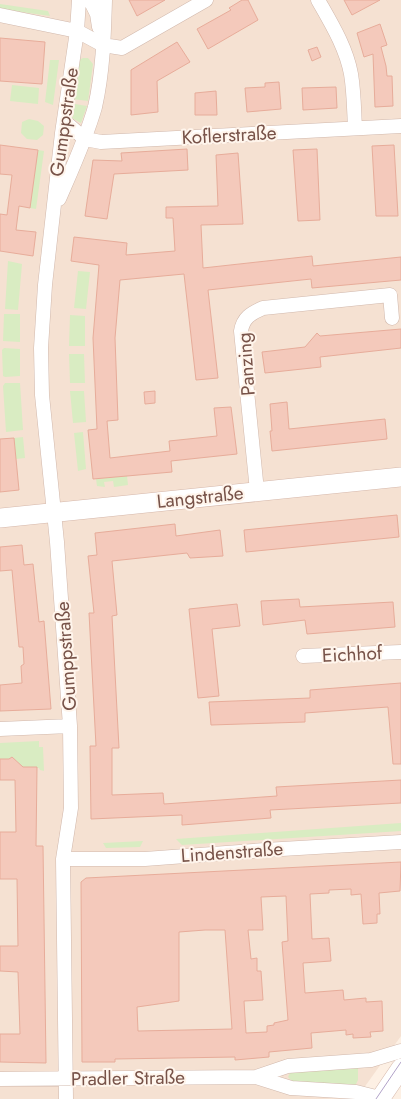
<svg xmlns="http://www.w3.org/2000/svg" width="401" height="1099" font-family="Jost,sans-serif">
<rect width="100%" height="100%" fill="#fdf0e4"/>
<path fill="#f5e1d2" d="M0,0H401V1036L356,1099H0Z"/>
<path fill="#d9ecc2" d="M0,4L48,11L50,16L0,9Z
M83,58H88L93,64L88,101L72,99L79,60Z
M50,60H59L53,105L45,102Z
M12,85L39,88L38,104L10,101Z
M75,104L87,106L81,123L70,117H73Z
M29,119L38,121L44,126L43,135L37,140L27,139L21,133L22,122Z
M38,150L44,151L36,209L30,208Z
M8,261L22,264L18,310L5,309Z
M78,271L90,272L86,309L74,308Z
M4,314H20V342L3,341Z
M70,315L85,316V346H69Z
M4,348L20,349V376L5,377L3,376L2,350Z
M69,354H84L85,383H70Z
M5,383H20L23,430L6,432L3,386Z
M70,391H84L86,422L73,423Z
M83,432L86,469L78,471L74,433Z
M23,437L25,458L16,459L14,438Z
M127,476L128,485L114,487L113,481L104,482L105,487L97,486L96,479Z
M39,741V747H43L44,771L40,770L39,768L16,767L19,763L12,757L9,759H0V743Z
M401,823V831L182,845L176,839Z
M143,841L140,847L106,848L103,843Z
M358,1064V1080L355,1086L295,1084L288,1077L291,1071Z"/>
<path fill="#f4c9bb" stroke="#e7ac9a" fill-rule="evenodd" d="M129,0H165L137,16Z
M242,0H248L258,20L208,49L197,29L231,10L229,8Z
M344,0H380L352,15Z
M380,24L387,45L381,47L386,66L387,76H392L393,106L375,107L373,54L364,57L357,33Z
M0,38L45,42L42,84L0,81Z
M177,42L190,62L157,81L158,112L131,115V70Z
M317,47L321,57L312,61L308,50Z
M279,82L281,109L247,112L245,88L265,87V83Z
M336,87L337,108L303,110L302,88Z
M216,91L217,115H195V93Z
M0,145L38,150L30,208L19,206L16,230L36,232L33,256L0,251V214L7,215L12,175L0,174Z
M394,145L398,216H376L372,146Z
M187,149L188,170L114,174L107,219L85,216L93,160L122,161L121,153Z
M317,149L320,220L298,221L293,150Z
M238,153L243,224L201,225L203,268L312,256L313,266L401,257V280L312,288L311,279L208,290L218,378L196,380L184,274L120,280L115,338L118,420L107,421L110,458L170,451L169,441L217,436L214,408L231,407L237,454L171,461L172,472L93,479L88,430L97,429L93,338L99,265L71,261L74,237L127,243L126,255L175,251L173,218H166V207L218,206L216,155Z
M401,329V348L320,357L321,367L265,373L262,352L305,347L317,333L320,336Z
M155,391V403L145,404L144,392Z
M287,402L289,429L385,419L387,439L272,451L270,431H272L270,404Z
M14,438L19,490L0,492V439Z
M397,515L399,537L246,552L244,530Z
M175,524L176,536L220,530L223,556L190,558L187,553L112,561L117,615L112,616L119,748H112V795L163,793L164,804L277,796L276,787L401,780V803L270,810L271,818L182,825V815L91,819L90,746H96L89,613H94L88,556L97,555L95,533Z
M22,545L24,565L33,564L39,622L44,621L51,709L0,711V685L22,683L21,666L24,664L23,647H19L12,570L0,571V547Z
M299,599L300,607L393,602L395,627L307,634L305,620L263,625L261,601Z
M237,604L240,626L212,629L219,696L198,698L189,609Z
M401,683V764H393L388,707L305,713V722L211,725L209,702L310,698V690Z
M12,757L23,767H37L36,846H43L46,1063L0,1062V1034H20L18,972L0,971V946H18L17,879H0V832H16L15,780H0V759H9Z
M401,862L400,891L379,893L380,914H377V923L363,924L361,894L351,895V889L329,890V893L310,894L312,939L329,938L331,961L303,963L305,993L343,990L344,1000L366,998V1002L382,1001L383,1031L370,1032L371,1037L353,1038V1034L346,1035V1030L311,1033L312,1048L269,1052V1057L235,1060V1057L115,1059V1062H82L81,882L86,878ZM286,896L288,941L282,942L288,1020L274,1023V1025L267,1026V1032L246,1033L244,1001L263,1000L261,971H257V958L251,959L248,930H263L261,897ZM205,930H225L232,1029L138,1031L137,1007L179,1001V932Z"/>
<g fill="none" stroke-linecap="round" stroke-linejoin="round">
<defs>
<path id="street" d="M90,0L97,14L99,27
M318,0C331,23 346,47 351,74C354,92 354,110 355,128
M0,15L77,31L103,45L122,48L206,0
M64,121L85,139L101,142L401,126
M59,199C72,169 86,139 95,107C103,72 104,35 105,0
M257,491L241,331C243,318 251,313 263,308L390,295L392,318
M303,656L401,652
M0,729L70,726
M63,859H145L265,850L401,842
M256,1077L291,1088L356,1092L384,1099
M0,1079L256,1077L288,1066L371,1060L401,1051
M66,1099L63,859L71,808L70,726L57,542L42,395L41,348L45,285L62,133L77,31L79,0"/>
<path id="secondary" d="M0,518L401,477
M380,1099L401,1068"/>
</defs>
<use href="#street" stroke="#d1b8ac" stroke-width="15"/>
<use href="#secondary" stroke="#d5b7aa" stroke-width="20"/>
<use href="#street" stroke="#fff" stroke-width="14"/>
<use href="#secondary" stroke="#fff" stroke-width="19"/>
<path stroke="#b1a2c8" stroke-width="1" d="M376,1099L401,1062"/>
</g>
<g text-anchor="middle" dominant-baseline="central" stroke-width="4" stroke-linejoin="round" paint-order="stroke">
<g font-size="19" fill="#775248" stroke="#fff5ec">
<text transform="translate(64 122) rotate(-82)">Gumppstraße</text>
<text transform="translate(229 135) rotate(-3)">Koflerstraße</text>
<text transform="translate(246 364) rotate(-94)">Panzing</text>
<text transform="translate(200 497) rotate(-6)">Langstraße</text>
<text transform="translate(352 654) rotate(-3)">Eichhof</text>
<text transform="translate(66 656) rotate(-94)">Gumppstraße</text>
<text transform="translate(232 852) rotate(-4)">Lindenstraße</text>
<text transform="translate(128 1078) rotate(-1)">Pradler Straße</text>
</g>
</g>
</svg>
